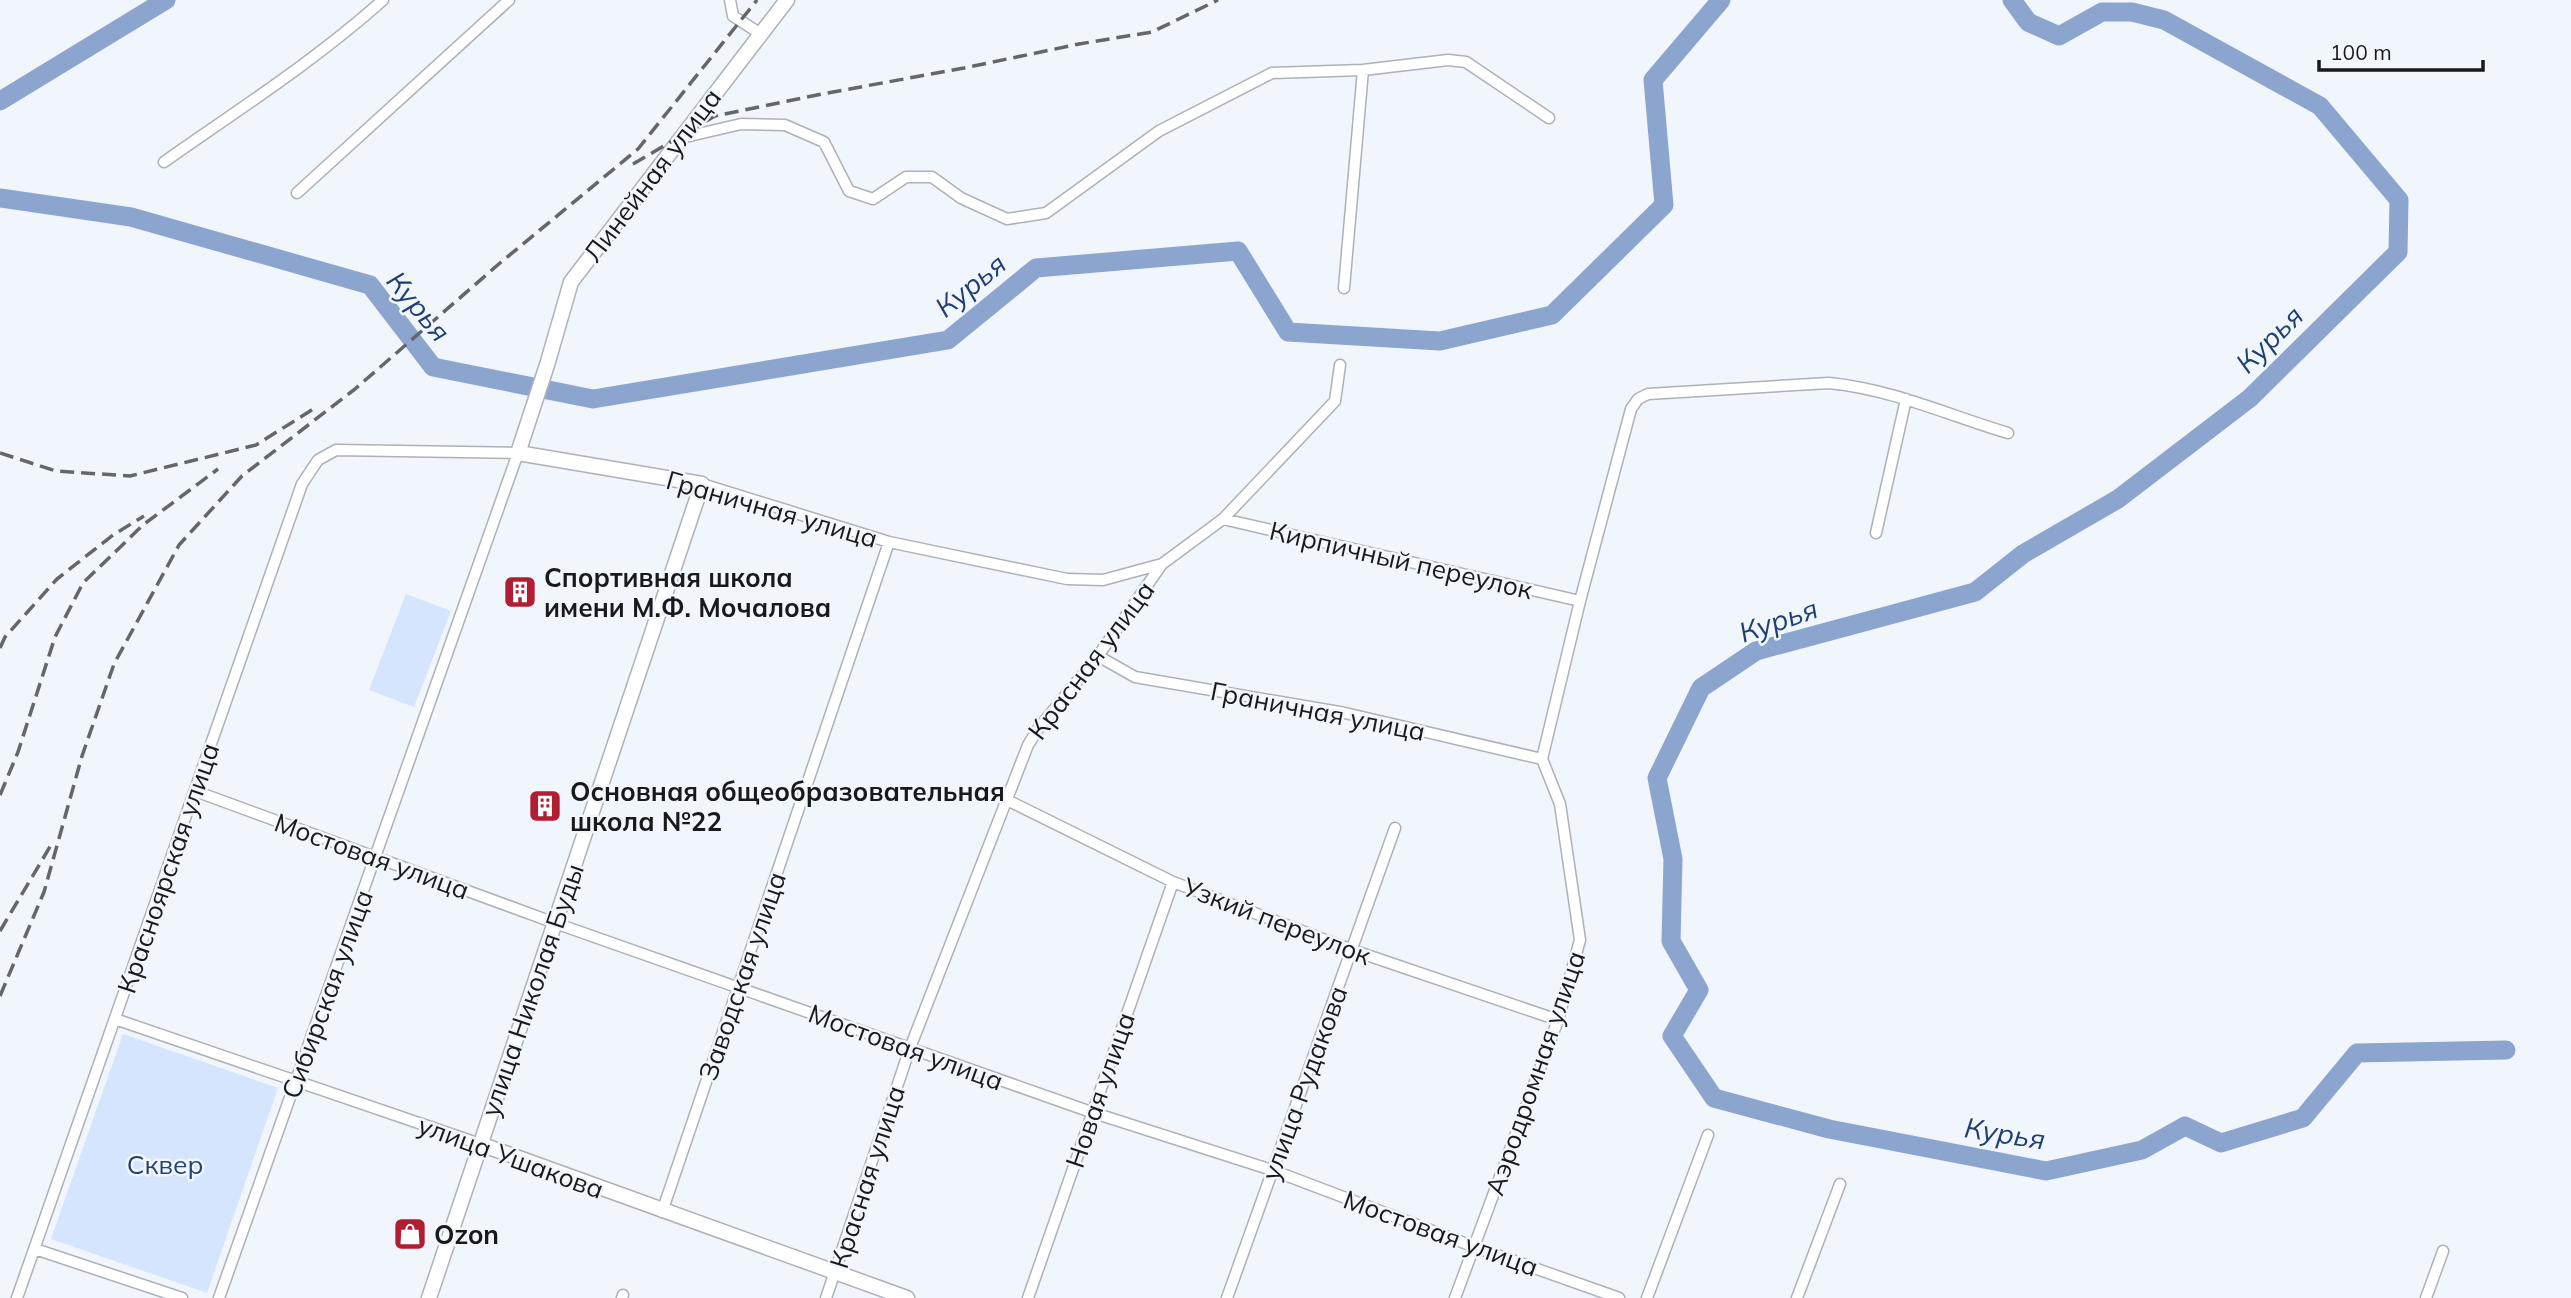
<svg xmlns="http://www.w3.org/2000/svg" width="2571" height="1298" font-family="Mulish,sans-serif">
<rect width="100%" height="100%" fill="#f1f5fc"/>
<path fill="#d6e5fe" d="M406,594L451,611L414,707L369,690Z
M123,1034L278,1088L207,1293L51,1239Z"/>
<g fill="none" stroke-linecap="round" stroke-linejoin="round">
<path stroke="#8ba5ce" stroke-width="19" d="M2012,0L2028,22L2059,36L2102,12H2132L2164,20L2320,106L2399,200L2398,252L2250,398L2118,499L2023,554L1975,592L1756,651L1701,688L1657,778L1673,859L1671,941L1699,990L1672,1036L1714,1098L1829,1129L2046,1171L2142,1150L2185,1126L2221,1143L2303,1118L2357,1053L2506,1050
M0,101L166,0
M0,198L131,217L370,285L433,367L593,399L948,340L1036,268L1238,251L1288,332L1440,341L1552,315L1664,205L1653,80L1721,0"/>
<defs>
<path id="street" d="M730,0L733,16L761,34
M681,138L741,124L785,125L824,142L849,191L873,199L906,177H932L961,198L1007,219L1046,213L1159,131L1272,73L1363,70L1448,60L1466,62L1549,118
M164,162C238,110 316,60 383,0
M297,193L509,0
M1344,288L1363,70
M702,484L889,542L1067,579L1103,580L1162,564
M1223,519L1580,601
M1876,533L1906,399
M1098,656L1135,677L1345,713L1542,759
M195,791L555,923L1091,1112L1272,1170L1475,1247L1619,1298
M1005,799L1173,882L1352,950L1558,1020
M115,1019L480,1144
M662,1212L889,542
M35,1249L182,1298
M17,1298L302,484L318,460L336,450L518,453L219,1298
M622,1298L623,1295
M826,1298L910,1048L1028,745L1038,729L1098,656L1162,564L1223,519L1335,401L1340,365
M1028,1298L1173,882
M1227,1298L1395,828
M1455,1298L1558,1020L1580,940L1560,804L1542,759L1580,601L1631,409L1638,399L1648,394L1829,383C1891,389 1948,415 2008,433
M1647,1298L1708,1135
M1797,1298L1840,1184
M2426,1298L2443,1251"/>
<path id="secondary" d="M480,1144L907,1298
M429,1298L702,484L518,453L547,365L571,282L787,0"/>
</defs>
<use href="#street" stroke="#aeb1b7" stroke-width="13"/>
<use href="#secondary" stroke="#aeb1b7" stroke-width="17"/>
<use href="#street" stroke="#fff" stroke-width="10"/>
<use href="#secondary" stroke="#fff" stroke-width="14"/>
<path stroke="#64676a" stroke-width="3.5" stroke-dasharray="14 7" stroke-linecap="butt" d="M633,164L715,116L822,94L964,68L1079,44L1152,32L1218,0
M0,453L56,471L130,476L256,445L318,406
M0,648L5,637L57,579L113,535L144,516
M0,795L18,752L55,637L83,583L143,525L218,469
M0,931L51,845
M0,996L44,892L82,756L114,664L179,545L242,476L355,389L500,263L638,149L757,0"/>
</g>
<defs>
<symbol id="building-square" viewBox="-11 -11 22 22"><rect x="-9" y="-9" width="18" height="18" rx="4" fill="#b11e34" stroke="#f1f5fc"/><path d="M-4-6H4V6H1V3H-1V6H-4ZM-2.5-4.3h1.7v1.8h-1.7ZM.8-4.3h1.7v1.8H.8ZM-2.5-1h1.7V.8h-1.7ZM.8-1h1.7V.8H.8Z" fill="#fff"/></symbol>
<symbol id="shop-square" viewBox="-11 -11 22 22"><rect x="-9" y="-9" width="18" height="18" rx="4" fill="#b11e34" stroke="#f1f5fc"/><path d="M-5-2.5h2.3a2.7 3.5 0 0 1 5.4 0H5L5.5 6h-11ZM-1.5-2.5h3a1.5 2.3 0 0 0-3 0Z" fill="#fff"/></symbol>
</defs>
<g fill-rule="evenodd">
<use href="#building-square" x="501" y="573" width="38" height="38"/>
<use href="#building-square" x="526" y="787" width="38" height="38"/>
<use href="#shop-square" x="391" y="1215" width="38" height="38"/>
</g>
<g text-anchor="middle" dominant-baseline="central" stroke-width="5" stroke-linejoin="round" paint-order="stroke">
<g font-size="26" fill="#18191b" stroke="#f1f5fc">
<text transform="translate(652 175) rotate(-53)">Линейная улица</text>
<text transform="translate(772 509) rotate(16)">Граничная улица</text>
<text transform="translate(1401 560) rotate(13)">Кирпичный переулок</text>
<text transform="translate(1091 660) rotate(-53)">Красная улица</text>
<text transform="translate(1318 711) rotate(11)">Граничная улица</text>
<text transform="translate(372 856) rotate(20)">Мостовая улица</text>
<text transform="translate(168 868) rotate(-71)">Красноярская улица</text>
<text transform="translate(1277 921) rotate(21)">Узкий переулок</text>
<text transform="translate(742 976) rotate(-71)">Заводская улица</text>
<text transform="translate(532 990) rotate(-71)">улица Николая Буды</text>
<text transform="translate(327 994) rotate(-70)">Сибирская улица</text>
<text transform="translate(906 1047) rotate(20)">Мостовая улица</text>
<text transform="translate(1535 1073) rotate(-71)">Аэродромная улица</text>
<text transform="translate(1304 1083) rotate(-70)">улица Рудакова</text>
<text transform="translate(1100 1090) rotate(-71)">Новая улица</text>
<text transform="translate(511 1157) rotate(20)">улица Ушакова</text>
<text transform="translate(867 1177) rotate(-72)">Красная улица</text>
<text transform="translate(1441 1233) rotate(20)">Мостовая улица</text>
</g>
<g font-size="26" font-weight="bold" fill="#18191b" stroke="#f1f5fc" text-anchor="start">
<text x="544" y="577">Спортивная школа<tspan x="544" dy="30">имени М.Ф. Мочалова</tspan></text>
<text x="570" y="791">Основная общеобразовательная<tspan x="570" dy="30">школа №22</tspan></text>
<text x="434" y="1234">Ozon</text>
</g>
<g font-size="26" fill="#224276" stroke="#f1f5fc">
<text x="165" y="1164">Сквер</text>
</g>
<g font-size="28" font-style="italic" fill="#1f3f73" stroke="#f1f5fc">
<text transform="translate(970 285) rotate(-39)">Курья</text>
<text transform="translate(419 306) rotate(50)">Курья</text>
<text transform="translate(2269 339) rotate(-45)">Курья</text>
<text transform="translate(1778 620) rotate(-19)">Курья</text>
<text transform="translate(2005 1133) rotate(9)">Курья</text>
</g>
</g>
<path d="M2319 60v10h164v-10" fill="none" stroke="#18191b" stroke-width="3.5"/>
<text x="2330" y="60" font-size="21" fill="#18191b" stroke="#f1f5fc" stroke-width="5" paint-order="stroke">100 m</text>
</svg>
